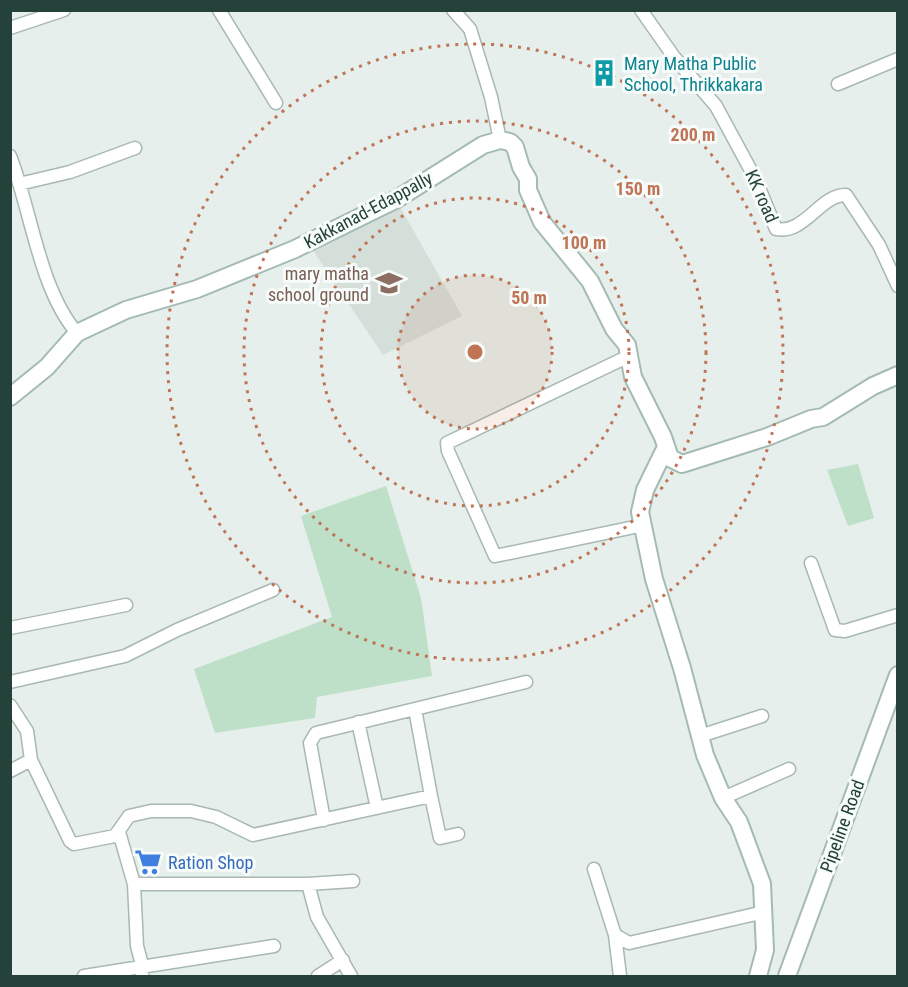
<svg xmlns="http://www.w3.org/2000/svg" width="908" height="987" font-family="'Roboto Condensed',sans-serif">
<rect width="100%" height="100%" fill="#e6efeb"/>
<path fill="#d4dfda" d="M400,207L462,316L383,355L312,249Z"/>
<path fill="#bfe0c8" d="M858,464L874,518L848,526L827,470Z
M386,486L421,598L432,676L317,697L315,718L215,733L194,669L332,617L301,516Z"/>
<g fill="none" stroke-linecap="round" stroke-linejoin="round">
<defs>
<path id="street" d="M219,10L276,103
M453,10L470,29L491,97L500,140
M641,10L674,57L716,106L755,178L776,229C804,235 821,194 846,195L879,245L898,286
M10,28L64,10
M838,84L898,59
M10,156C31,209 39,289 77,333
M19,184L70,172L135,148
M629,356L447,443L448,451L495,556L644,525
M811,563L835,630L845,631L898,615
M10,628L126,605
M10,682L125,656L177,630L273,590
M10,705L27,731L31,760L70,841L74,844L115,836L129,816L151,811H191L216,817L253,835L431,796L440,838L458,834
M415,709L526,682
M358,722L377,808
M700,736L762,716
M10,771L31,760
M723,798L789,769
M324,820L310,743L316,733L415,709L431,796
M119,832L134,884
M594,869L615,935L629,943L764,912
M308,884L317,917L351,976
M615,935L620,976
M84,976L274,946
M142,976V965L137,946L134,884H308L353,881
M318,976L343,960"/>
<path id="secondary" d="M10,397L47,367L77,333L126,310L197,289L295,249L397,199L483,145L500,140L510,142L515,147L521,167L528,179V190L542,222L590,281L614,329L627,345L633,377L663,437L670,458L682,464L767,437L811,419L823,417L873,386L898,375
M666,447L645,490L640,512L654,579L682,668L705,755L723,798L739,822L762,884L765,950L758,976
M787,976L898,675"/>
</defs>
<use href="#street" stroke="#a8b8b2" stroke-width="15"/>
<use href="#secondary" stroke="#a4bbb3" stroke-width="20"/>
<use href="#street" stroke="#fff" stroke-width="12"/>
<use href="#secondary" stroke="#fff" stroke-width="16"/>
</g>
<circle cx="475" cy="352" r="77" fill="#c07456" fill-opacity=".12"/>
<g fill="none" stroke="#c07456" stroke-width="3" stroke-dasharray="3 6">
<circle cx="475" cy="352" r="77"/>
<circle cx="475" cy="352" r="154"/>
<circle cx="475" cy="352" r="231"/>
<circle cx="475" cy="352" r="308"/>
</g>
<defs>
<symbol id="building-bare" viewBox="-9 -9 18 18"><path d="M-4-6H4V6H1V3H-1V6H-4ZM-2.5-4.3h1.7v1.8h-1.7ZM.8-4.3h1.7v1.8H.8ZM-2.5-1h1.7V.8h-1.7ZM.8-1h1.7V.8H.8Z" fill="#0f9aa8" stroke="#f7fbf9" stroke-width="2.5" paint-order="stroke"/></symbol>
<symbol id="school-bare" viewBox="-9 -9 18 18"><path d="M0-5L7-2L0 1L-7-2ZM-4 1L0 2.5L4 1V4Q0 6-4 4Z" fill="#8d6e63" stroke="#f7fbf9" stroke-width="2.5" paint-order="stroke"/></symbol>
<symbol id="supermarket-bare" viewBox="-9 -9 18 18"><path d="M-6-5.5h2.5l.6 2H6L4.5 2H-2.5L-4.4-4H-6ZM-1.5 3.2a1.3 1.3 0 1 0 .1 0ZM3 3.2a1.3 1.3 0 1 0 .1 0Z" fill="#3f7fe0" stroke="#f7fbf9" stroke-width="2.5" paint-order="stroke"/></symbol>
</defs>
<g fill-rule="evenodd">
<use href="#building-bare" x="585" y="54" width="38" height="38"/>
<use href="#school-bare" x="370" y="264" width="38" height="38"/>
<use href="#supermarket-bare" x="129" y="843" width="38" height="38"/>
</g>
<g text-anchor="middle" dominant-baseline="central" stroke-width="6" stroke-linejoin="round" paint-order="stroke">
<g font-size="18" fill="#0d838f" stroke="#f7fbf9" text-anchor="start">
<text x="624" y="63">Mary Matha Public<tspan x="624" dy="21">School, Thrikkakara</tspan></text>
</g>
<g font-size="18" fill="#24423a" stroke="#f7fbf9">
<text transform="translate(762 196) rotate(66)">KK road</text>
<text transform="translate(368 210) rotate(-28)">Kakkanad-Edappally</text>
<text transform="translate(842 826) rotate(-70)">Pipeline Road</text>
</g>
<g font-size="18" fill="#785e54" stroke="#f7fbf9" text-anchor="end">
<text x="369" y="273">mary matha<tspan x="369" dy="21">school ground</tspan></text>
</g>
<g font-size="18" fill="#366cbe" stroke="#f7fbf9" text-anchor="start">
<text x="168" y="862">Ration Shop</text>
</g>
</g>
<circle cx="475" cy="352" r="9" fill="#c07456" stroke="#f7fbf9" stroke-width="3"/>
<g font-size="18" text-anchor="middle" font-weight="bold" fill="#c07456" stroke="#f7fbf9" stroke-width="6" stroke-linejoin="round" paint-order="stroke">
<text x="693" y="141">200 m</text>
<text x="638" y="195">150 m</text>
<text x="584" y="249">100 m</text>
<text x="529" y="304">50 m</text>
</g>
<rect width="908" height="987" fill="none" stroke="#24423a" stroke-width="24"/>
</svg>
